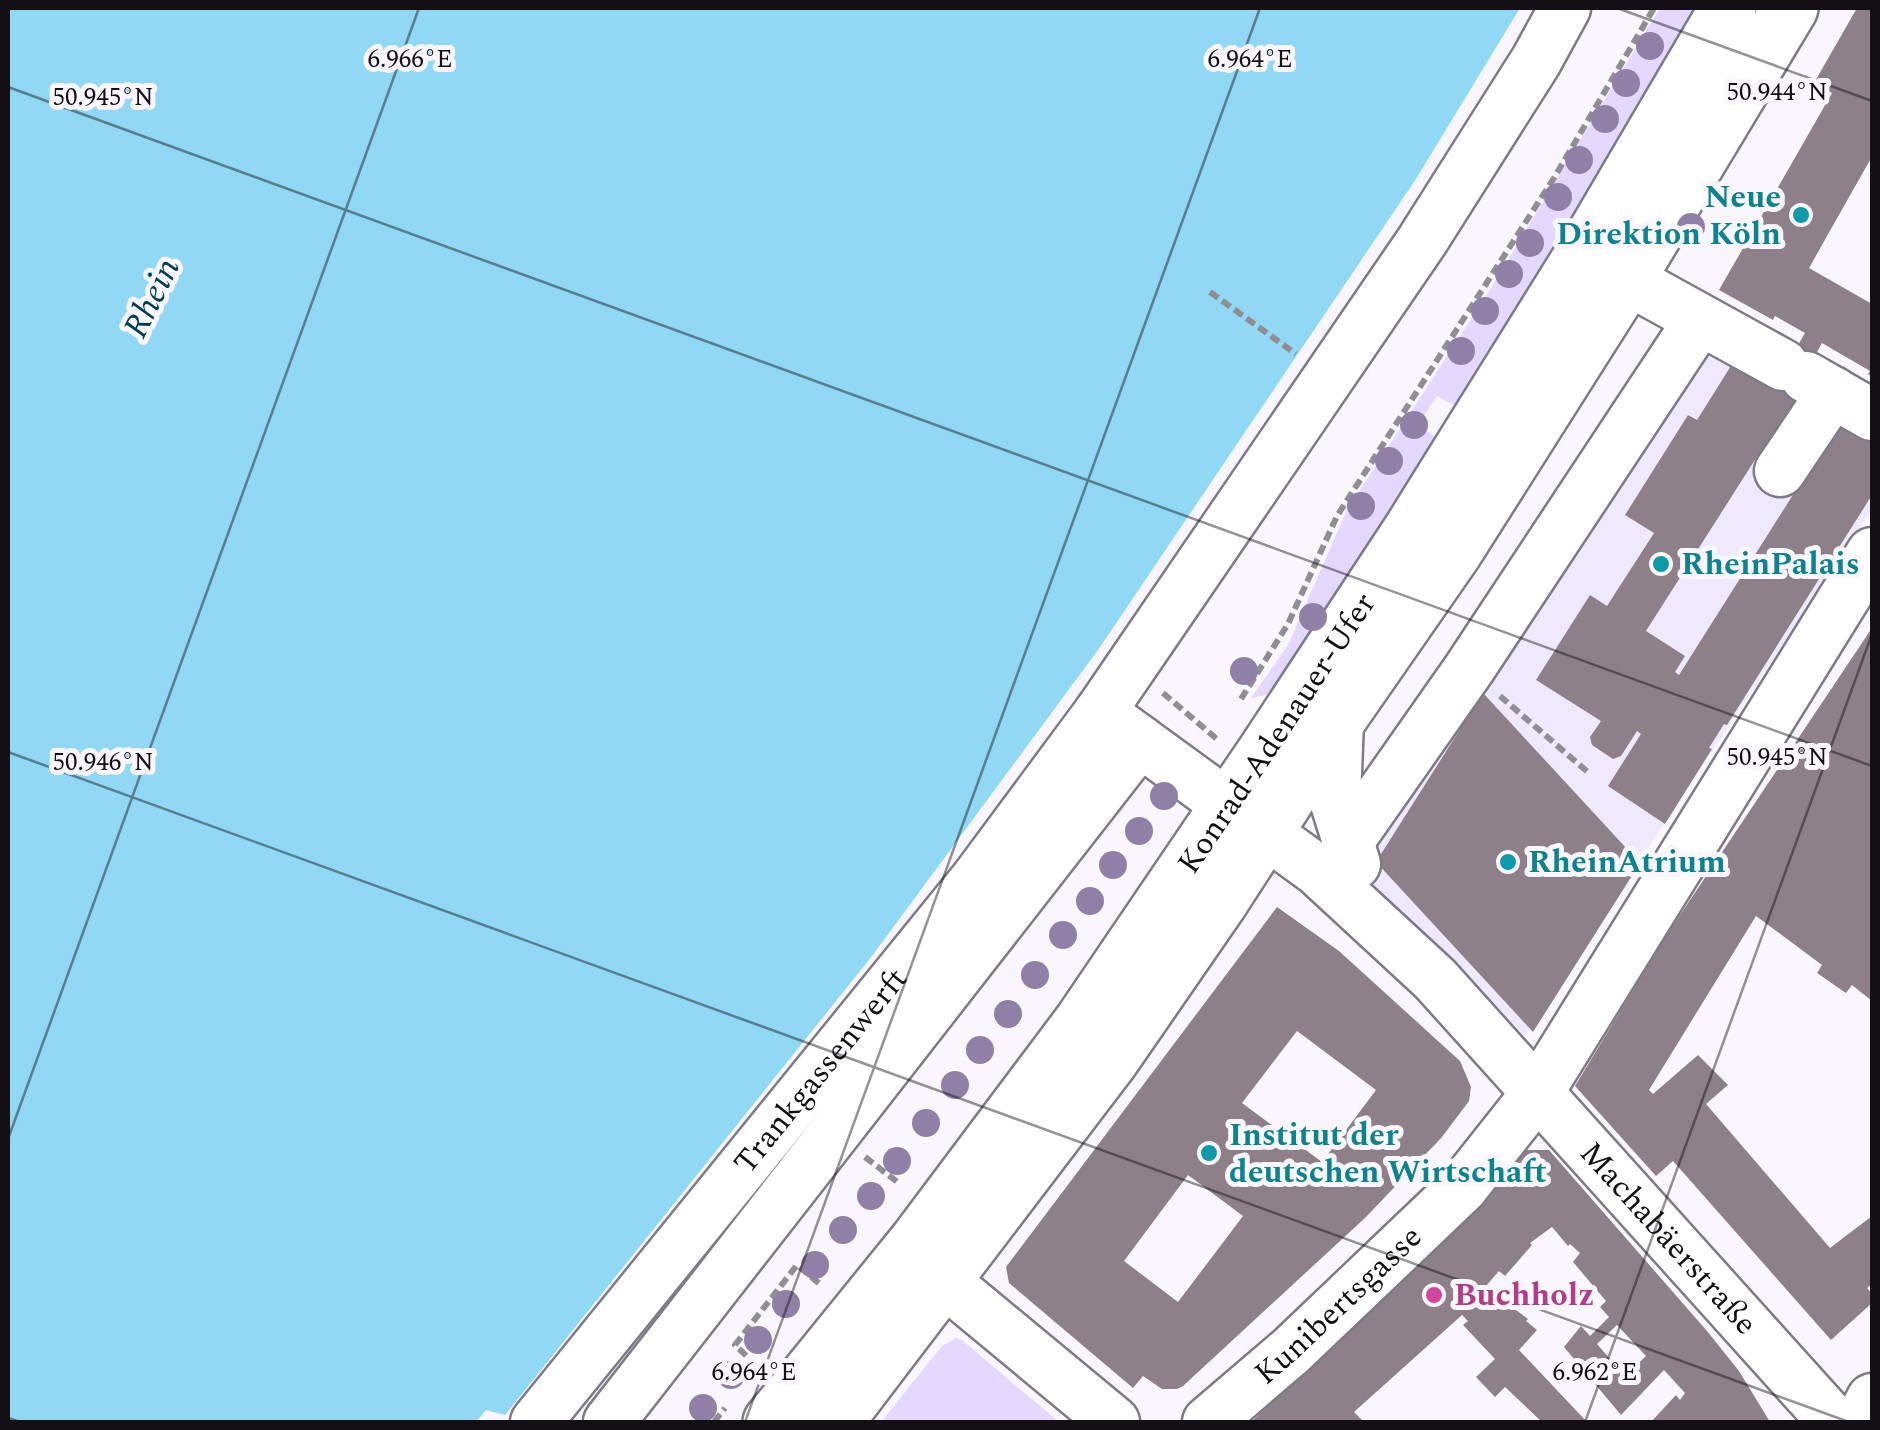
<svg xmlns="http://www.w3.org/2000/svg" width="1880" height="1430" font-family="Spectral,serif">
<rect width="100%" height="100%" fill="#f9f7fd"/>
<path fill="#efe9fe" d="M1703,338L1872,428V509L1521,1040L1349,877Z"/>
<path fill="#e4d8ff" d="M1660,8H1706L1455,409V406L1437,396L1418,425L1445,443L1285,683L1270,694L1251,698L1288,645L1346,512L1488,293Z
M956,1338L963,1341L1059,1422H881L942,1346Z"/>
<path fill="#90d8f4" d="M8,8H1520L1416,179L1098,650L872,956L505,1415L486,1410L476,1422H8Z"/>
<path fill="#8d8088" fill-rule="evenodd" d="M1857,8H1872V162L1870,160L1809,268L1872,304V377L1868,374L1870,371L1822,343L1793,396L1802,400L1764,459L1758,455L1646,631L1685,656L1675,672L1679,675L1839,422L1872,443V495L1727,725L1724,724L1709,748L1712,749L1665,824L1608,786L1641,734L1637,731L1621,756L1613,759L1592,745L1590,737L1601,721L1536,680L1590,595L1607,606L1654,533L1625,515L1688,415L1697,420L1734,361L1775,385L1805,333L1775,316L1773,320L1719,290L1832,93L1814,83Z
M1872,628V1001L1852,985L1846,993L1817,973L1822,965L1756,916L1649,1090L1653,1094L1698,1055L1728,1085L1706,1104L1830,1248L1872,1216V1284L1867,1288L1872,1294V1303L1831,1340L1673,1161L1656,1176L1575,1086L1666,936Z
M1483,693L1640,863L1533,1032L1376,862Z
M1277,907L1339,951L1460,1061L1471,1087L1469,1101L1442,1137L1366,1217L1183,1386L1177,1389H1162L1143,1376L1133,1388L1009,1283L1006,1267ZM1297,1031L1376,1090L1322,1162L1242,1103ZM1188,1175L1243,1216L1178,1302L1124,1261Z
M1526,1150H1549L1707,1331L1739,1371L1770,1422H1651L1676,1395L1680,1400L1685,1393L1664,1370L1621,1415L1564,1347L1581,1326L1590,1336L1609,1317L1600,1307L1606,1301L1573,1262L1580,1253L1570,1244L1568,1246L1552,1227L1530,1243L1532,1245L1505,1276L1499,1271L1485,1287L1528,1319L1526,1321L1537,1330L1519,1350L1587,1422H1542L1505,1387L1495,1397L1476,1377L1495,1359L1463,1325L1468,1321L1462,1315L1354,1412L1364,1422H1251L1431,1255ZM1617,1325L1646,1356L1625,1376L1597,1344Z"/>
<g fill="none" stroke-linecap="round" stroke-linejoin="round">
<defs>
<g id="minor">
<path d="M1627,279L1783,365"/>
<path d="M1806,377L1872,415"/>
<path d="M1780,471L1833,392"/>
<path id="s1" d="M1100,712L1317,870L1435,979L1834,1422"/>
<path d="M1338,719L1335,800L1355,864"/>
<path d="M1347,843L1469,669L1699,321"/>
<path d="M944,1281L1114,1422"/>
<path id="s2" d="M536,1422L977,878L1100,712L1422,241L1536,61L1565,8"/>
<path d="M609,1422L1140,741"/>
<path id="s3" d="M1208,1422L1291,1351L1462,1188L1538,1092L1872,553"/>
<path d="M1860,1422L1872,1399"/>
</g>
<g id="major">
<path id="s4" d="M771,1422L917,1242L1082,1022L1268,748L1412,529L1587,248L1728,8"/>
<path d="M835,1422L1112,1058L1219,903L1338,719L1454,552L1627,279L1790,8"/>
</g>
</defs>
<use href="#minor" stroke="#7e7a87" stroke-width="55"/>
<use href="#major" stroke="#7e7a87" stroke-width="60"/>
<path stroke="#908e94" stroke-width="6" stroke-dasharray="10 5" stroke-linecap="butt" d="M1210,292L1296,354
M1163,693L1218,740
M1500,696L1590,774
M1241,699L1288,624L1337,516L1554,178L1654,8
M865,1157L900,1184
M757,1366L735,1345L797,1265L821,1285
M714,1422L725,1408"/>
<use href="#minor" stroke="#fff" stroke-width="50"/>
<use href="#major" stroke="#fff" stroke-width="55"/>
</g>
<g fill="#9080a7">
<circle cx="1650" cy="46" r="14"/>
<circle cx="1626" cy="83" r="14"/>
<circle cx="1605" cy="119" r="14"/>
<circle cx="1579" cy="160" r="14"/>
<circle cx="1558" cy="197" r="14"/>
<circle cx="1691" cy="227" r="14"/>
<circle cx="1530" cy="243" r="14"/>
<circle cx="1509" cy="274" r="14"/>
<circle cx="1485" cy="311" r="14"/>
<circle cx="1461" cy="351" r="14"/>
<circle cx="1414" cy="425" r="14"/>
<circle cx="1389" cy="461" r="14"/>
<circle cx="1361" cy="506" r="14"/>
<circle cx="1313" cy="617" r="14"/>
<circle cx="1244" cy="671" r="14"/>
<circle cx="1164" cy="796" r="14"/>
<circle cx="1139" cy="831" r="14"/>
<circle cx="1113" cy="865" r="14"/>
<circle cx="1090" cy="901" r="14"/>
<circle cx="1063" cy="935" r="14"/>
<circle cx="1035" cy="975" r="14"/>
<circle cx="1008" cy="1014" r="14"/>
<circle cx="980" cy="1050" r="14"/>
<circle cx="955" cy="1085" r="14"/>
<circle cx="926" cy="1123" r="14"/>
<circle cx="897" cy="1161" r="14"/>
<circle cx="871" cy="1196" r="14"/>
<circle cx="843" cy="1230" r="14"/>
<circle cx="815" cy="1265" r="14"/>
<circle cx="786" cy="1304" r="14"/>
<circle cx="758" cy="1340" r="14"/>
<circle cx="731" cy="1375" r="14"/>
<circle cx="703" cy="1408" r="14"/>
</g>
<path fill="none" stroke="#121015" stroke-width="2.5" stroke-opacity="0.45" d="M1617,8L1872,101M8,87L1872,766M8,752L1849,1422M8,1139L419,8M8,1418L21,1422M745,1422L1260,8M1585,1422L1872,634"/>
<g fill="#0f9aa8" stroke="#f9f7fd" stroke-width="4">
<circle cx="1801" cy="215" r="10"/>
<circle cx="1661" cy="564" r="10"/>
<circle cx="1508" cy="862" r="10"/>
<circle cx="1209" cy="1153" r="10"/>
</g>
<circle fill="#d1479c" stroke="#f9f7fd" stroke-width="4" cx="1434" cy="1295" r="10"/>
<g text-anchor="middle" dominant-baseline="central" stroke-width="10" stroke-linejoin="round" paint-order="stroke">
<g font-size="32" font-weight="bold" fill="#0d838f" stroke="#f9f7fd" text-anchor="start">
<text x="1781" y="197" text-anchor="end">Neue<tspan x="1781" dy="37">Direktion Köln</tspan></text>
<text x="1681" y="564">RheinPalais</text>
<text x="1528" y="862">RheinAtrium</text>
<text x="1229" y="1135">Institut der<tspan x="1229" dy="37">deutschen Wirtschaft</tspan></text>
</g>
<g font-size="32" fill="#121015" stroke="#f9f7fd">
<text stroke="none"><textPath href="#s4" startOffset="855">Konrad-Adenauer-Ufer</textPath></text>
<text stroke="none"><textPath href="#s2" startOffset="452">Trankgassenwerft</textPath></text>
<text stroke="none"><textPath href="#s1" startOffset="778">Machabäerstraße</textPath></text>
<text stroke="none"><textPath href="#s3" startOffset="175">Kunibertsgasse</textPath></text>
</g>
<g font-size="32" font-weight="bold" fill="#b23c85" stroke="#f9f7fd" text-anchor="start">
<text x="1454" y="1295">Buchholz</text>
</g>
<g font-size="35" font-style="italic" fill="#004053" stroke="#f9f7fd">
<text transform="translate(152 298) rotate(-64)">Rhein</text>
</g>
</g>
<g font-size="25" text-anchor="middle" fill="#121015" stroke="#f9f7fd" stroke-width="10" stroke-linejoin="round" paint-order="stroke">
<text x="410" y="67">6.966°E</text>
<text x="1250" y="67">6.964°E</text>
<text x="1777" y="100">50.944°N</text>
<text x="103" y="105">50.945°N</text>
<text x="1777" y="765">50.945°N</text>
<text x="103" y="770">50.946°N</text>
<text x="754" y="1380">6.964°E</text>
<text x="1595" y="1380">6.962°E</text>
</g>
<rect width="1880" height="1430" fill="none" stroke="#121015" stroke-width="20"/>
</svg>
